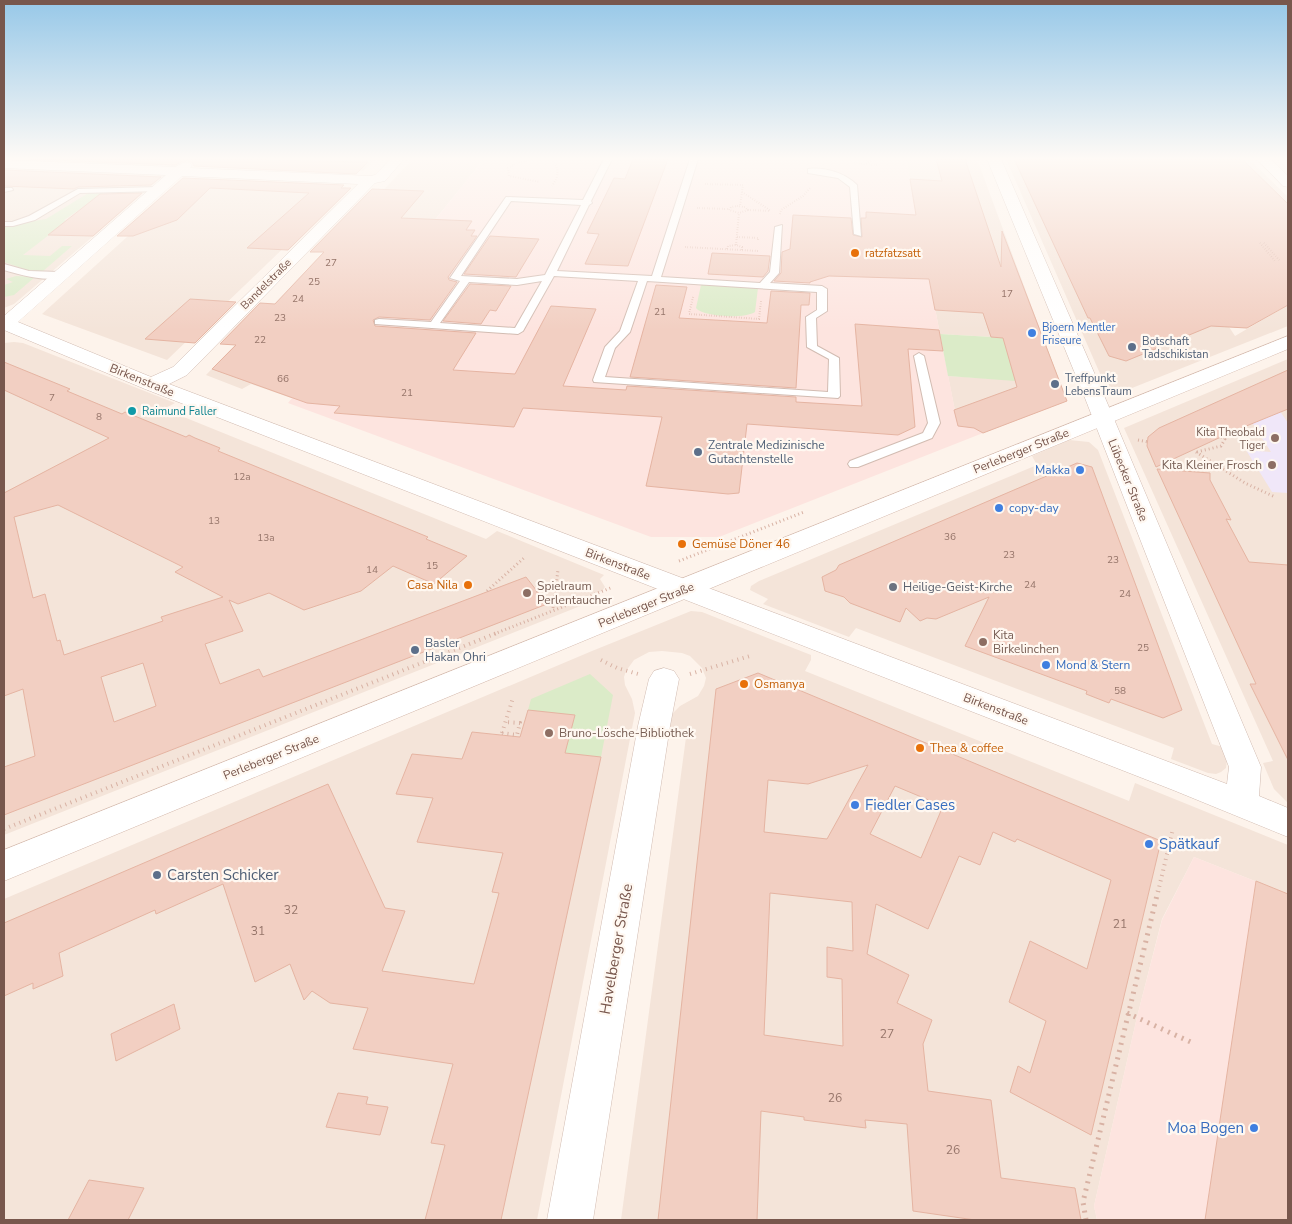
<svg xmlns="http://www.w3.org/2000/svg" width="1292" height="1224" font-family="'Nunito Sans',sans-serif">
<rect width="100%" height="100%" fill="#fdf3eb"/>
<path fill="#f4e4d9" d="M4,159H188L163,180H159L14,304L4,308Z
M214,159H376L363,171L219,165Z
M413,159H484L291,398L251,384L242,389L206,375Z
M906,159H977L1044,340L940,334Z
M1006,159H1085L1208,295L1235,336L1288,305V326L1122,392L1111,390L1105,385Z
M1243,159H1249L1288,197V204Z
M191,179L347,187L167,360L42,314Z
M14,342L23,343L175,403L164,409L486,539L497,531L604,575L600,579L605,587L602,591L589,595L593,601L4,835V343Z
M1288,359V803L1274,789L1268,775L1263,763L1273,761L1124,428Z
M948,376L1015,380L1014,378L1059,380L1067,401L983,433L974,428L958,426Z
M1069,440L1089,442L1098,450L1212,744L1223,747L1227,760L1226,768L1221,772L1216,774L1208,773L1171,759L1174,748L856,628L849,637L763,604L768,599L750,590L751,586L759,581L1037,465L1032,456Z
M691,611L702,612L811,655V660L805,671L1129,801L1135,783L1288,845V894L1194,857L1162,919L1137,1017L1094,1206L1097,1220H621L687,730L668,727L669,717L680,706L698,696L704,686L706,678L702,668L690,656L682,653L662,651L649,652L634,660L626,671L624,677L625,685L632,699L635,713L537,1220H4V899L592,651Z"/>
<path fill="#fde4df" d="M484,159H906L958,426L974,428L983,433L719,537H651L288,403Z
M1194,857L1288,894V1220H1097L1094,1206L1137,1017L1162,920Z"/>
<path fill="#f0e7f9" d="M1271,398L1288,423V493L1272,492L1246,450L1271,452L1253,424L1231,413Z"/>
<path fill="#dbebc8" d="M90,192H105C91,203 78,210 64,220L67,221L23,255L50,256L62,246H72L42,272L27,270L4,262V226L46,219Z
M16,276L35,277L14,295L4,297V285L13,282L6,279Z
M704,284L758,288L755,312C745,319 703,317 696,308L701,285Z
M940,334L1044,340L1059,380L1015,378V381L948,376Z
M590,674L613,695L601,757L565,753L528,710L531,699Z"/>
<path fill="#f2cfc2" stroke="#e5b4a2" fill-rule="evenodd" d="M28,159H267L265,160L368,162L356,174L194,166L192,162L185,160L175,165Z
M633,159H668L628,266L585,264L599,234L587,233L614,178L625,179Z
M936,159H965L1001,267L1002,231L1067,401L983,433L974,428L958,426L954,410L1017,387L1003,338L991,337L983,313L935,310L929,279L829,276L810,282V283L774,281L781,273L782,252L790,249L793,215L851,218L853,235L862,237L861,218H866V212L916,215L910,179L942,181Z
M1014,159H1242L1288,204V305L1247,328L1211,326L1126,361L1109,356L1090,318H1088Z
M4,170L161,177L151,185L78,187L74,189L4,186Z
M183,178L344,185L341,188H351L288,250L247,248L309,193L210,188L177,220L133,236H117Z
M372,189L424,191L401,218L472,221L466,230H475L471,236H477L448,277L449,280L457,282L430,320L379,317L373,320L375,326L476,333L453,370L515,374L551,306L596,309L563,386L626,390L627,386L796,397V402L862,406L855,324L939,330L943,351L908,349L915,427L898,435L747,424L739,493L728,494L646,486L662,417L523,408L514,427L334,413L340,406L307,403L212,369L236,345L220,344L260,303L275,304L324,252H310Z
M142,193L93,236L48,235L100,194Z
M490,236L539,239L516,277L464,274Z
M712,253L770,256L768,271L763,277L708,274Z
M470,284L511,286L496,311L490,310L481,324L443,321Z
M656,285L687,287L679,318L767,323L771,291L810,293L809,305H801L796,388L630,377Z
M190,299L236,302L195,343L145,339Z
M4,362L70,389L67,391L122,414L125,412L186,437L189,435L195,438L220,448L218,451L428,537L426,539L467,556L434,584L393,566L361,591L304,610L269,593L238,604L229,600L243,631L205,644L220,684L259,669L263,677L526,577L547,604L4,815V767L35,756L23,689L4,696V493L109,438L4,390ZM58,505L183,567L175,572L223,597L161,617L163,621L64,655L60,640L57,641L45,594L33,598L14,517ZM143,663L156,706L114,722L101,677Z
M1288,370V409L1234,431L1156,467L1147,446L1148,437L1159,428Z
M1077,463L1092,467L1182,710L1163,718L1111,699L1109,703L1086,694L1087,691L965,646L989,597L936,619L927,618L920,621L906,608L900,622L850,603L844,597L825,591L822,577L836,570L839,565Z
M1157,469L1210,473V480L1231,520L1226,519L1249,562L1288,565V760L1250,684H1256Z
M758,673L1161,841L1091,1135L1010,1092L1018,1066L1030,1073L1046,1021L1009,1002L1030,941L1087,969L1111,880L1017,839L1015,842L993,832L980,865L959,856L928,929L876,904L867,954L909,975L897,1003L932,1020L923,1044L928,1091L991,1100L1001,1178L1075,1188L1081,1220H975L913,1211L907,1124L865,1120L866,1128L804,1120V1117L761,1111L757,1220H658L716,689ZM868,765L827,839L764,832L768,780L808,784ZM895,786L943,806L921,858L870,834ZM770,893L852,902L853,951L827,947V977L842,979L843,1046L764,1035Z
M528,710L575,715L565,753L601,757L501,1220H425L445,1145L431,1143L453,1064L353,1049L368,1008L330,1003L312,991L304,1000L290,964L255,982L223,884L156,914L155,910L59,953L63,976L33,989V983L4,996V923L328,784L385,908L405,911L382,971L474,984L499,893L492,892L503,853L417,842L433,798L396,794L412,754L462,759L472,732L520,737Z
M1256,881L1288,894V1220H1205Z
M174,1004L180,1029L116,1061L111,1034Z
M338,1093L368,1097L366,1104L388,1107L380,1135L326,1127Z
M89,1180L144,1188L128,1220H68Z"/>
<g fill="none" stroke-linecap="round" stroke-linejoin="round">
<defs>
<path id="lane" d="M604,159H612L591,201L592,203L589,205L557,271L652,276L690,159H698L661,277L760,283L770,272L775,227L782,225L779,273L770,283L822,286L827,289V311L816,318L817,346L839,358L840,396L838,398L594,382L593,380L605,347L620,331L638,281L554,276L523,331L518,334L375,324V320L379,319L431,322L460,281L450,278L506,197L583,200ZM511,201L581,205L545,275L517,279L461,276ZM542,281L515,328L440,323L469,282L517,285ZM647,281L817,292V310L806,317L807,347L829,359L828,392L605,377L615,348L630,332Z
M808,169C825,167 845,173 857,185L861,236L854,234L850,187L838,178L808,173Z
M159,187H162V191L80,193L35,220L13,226H4V222H12L29,216L78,189Z
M4,188H12L13,190L4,192Z
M4,264L29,271L59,272L64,275C52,284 17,274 4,270Z
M919,353L924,356L940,423L932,438L858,467H850L848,464L850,461L923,433L928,423L914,356Z"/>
<path id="street" d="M391,159H404L385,181L375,183L187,375L169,384L1227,784L1229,767L1083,393L987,159H1001L1103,393L1261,767L1259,796L1288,808V837L1173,790L145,389L4,330V316L166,175L4,168V160L175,167L185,162L190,163L192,166L190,168L370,176L375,175ZM182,176L358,184L173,367L151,377L18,322Z
M664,668L674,671L679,679L670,726L593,1220H547L638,726L649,679L654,671Z"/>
<path id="secondary" d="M1257,159H1271L1288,176V187L1283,186Z
M1288,336V349L4,881V850Z"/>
</defs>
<use href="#lane" stroke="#d2bcb2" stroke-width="2"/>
<use href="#street" stroke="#d2bcb2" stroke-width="1"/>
<use href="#secondary" stroke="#d5bbaf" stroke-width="1"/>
<path stroke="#d8b2a4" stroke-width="2" stroke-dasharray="0.5 2" stroke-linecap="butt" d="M534,159L517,163L508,168L509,176L540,182
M551,159C560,168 559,176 552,186
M771,159L797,160
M854,163L878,165
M866,163L878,159
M705,184L743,185L740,206
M742,192L771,211
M737,206L745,207L748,210L739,213L729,210L731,207Z
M697,208L728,209
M748,210L770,211
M780,214L781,210L803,196L811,187
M737,237L758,238V240
M1260,243L1275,261
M1264,243L1280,261
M736,245L739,213
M685,247L759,251
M727,249L728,246L736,245L742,247V250
M693,297L689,314L759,319L761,301"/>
<path stroke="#d8b2a4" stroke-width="3" stroke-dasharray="1 3" stroke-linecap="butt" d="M1138,440L1148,442
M1196,452L1245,483L1275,497
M1197,452L1221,446L1225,439L1221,437
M679,561L804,512
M487,591L525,557
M536,591L556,583
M553,608L558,570
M494,634L613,587"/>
<path stroke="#d8b2a4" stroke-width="4" stroke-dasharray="1 4.5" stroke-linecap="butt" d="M601,660L617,668L638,674
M690,674L750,656
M502,733L517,735L520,723L505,722
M502,733L513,698
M4,829L497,633
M1158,892L1173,829"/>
<path stroke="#d8b2a4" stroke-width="5" stroke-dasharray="2 5.5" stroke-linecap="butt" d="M1127,1013L1195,1044
M1086,1220L1083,1202L1158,891"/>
<use href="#lane" fill="#fff" fill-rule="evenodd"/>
<use href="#street" fill="#fff" fill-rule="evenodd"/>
<use href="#secondary" fill="#fff" fill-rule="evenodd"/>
</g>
<linearGradient id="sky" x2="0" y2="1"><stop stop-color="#97c8e8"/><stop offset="0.48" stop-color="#fefaf6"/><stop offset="1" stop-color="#fefaf6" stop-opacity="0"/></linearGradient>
<rect width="1292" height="330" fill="url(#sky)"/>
<g fill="#e8710a" stroke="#fff8f1" stroke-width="2">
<circle cx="855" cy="253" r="5"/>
<circle cx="682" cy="544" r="5"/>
<circle cx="468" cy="585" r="5"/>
<circle cx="744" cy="684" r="5"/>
<circle cx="920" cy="748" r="5"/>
</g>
<g fill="#3f7fe0" stroke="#fff8f1" stroke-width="2">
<circle cx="1032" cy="333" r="5"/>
<circle cx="1080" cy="470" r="5"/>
<circle cx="999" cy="508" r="5"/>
<circle cx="1046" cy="665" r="5"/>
<circle cx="855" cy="805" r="5"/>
<circle cx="1149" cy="844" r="5"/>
<circle cx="1254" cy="1128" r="5"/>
</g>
<g fill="#5c6f8a" stroke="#fff8f1" stroke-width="2">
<circle cx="1132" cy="347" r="5"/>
<circle cx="1055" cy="384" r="5"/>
<circle cx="698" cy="452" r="5"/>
<circle cx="415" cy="650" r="5"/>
<circle cx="157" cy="875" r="5"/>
</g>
<circle fill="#0f9aa8" stroke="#fff8f1" stroke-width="2" cx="132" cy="411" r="5"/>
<g fill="#8d6e63" stroke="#fff8f1" stroke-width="2">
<circle cx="1275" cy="438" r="5"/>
<circle cx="1272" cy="465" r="5"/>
<circle cx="527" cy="593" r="5"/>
<circle cx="983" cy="642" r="5"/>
<circle cx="549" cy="733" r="5"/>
</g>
<circle fill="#6b7280" stroke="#fff8f1" stroke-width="2" cx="893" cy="587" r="5"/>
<g text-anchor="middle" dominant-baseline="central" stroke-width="4.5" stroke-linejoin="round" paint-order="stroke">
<g font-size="10" fill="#96756a">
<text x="331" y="263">27</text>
<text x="314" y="282">25</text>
<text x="1007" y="294">17</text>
<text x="298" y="299">24</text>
<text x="660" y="312">21</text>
<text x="280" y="318">23</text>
<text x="260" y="340">22</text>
<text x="283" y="379">66</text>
<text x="407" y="393">21</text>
<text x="52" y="398">7</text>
<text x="99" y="417">8</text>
<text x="242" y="477">12a</text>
<text x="214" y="521">13</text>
<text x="950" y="537">36</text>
<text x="266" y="538">13a</text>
<text x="1009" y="555">23</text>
<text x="1113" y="560">23</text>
<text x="432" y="566">15</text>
<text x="372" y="570">14</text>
<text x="1030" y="585">24</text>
<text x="1125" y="594">24</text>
<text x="1143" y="648">25</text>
<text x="1120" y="691">58</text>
</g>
<g font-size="11" fill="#c56008" stroke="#fff8f1" text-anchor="start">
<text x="865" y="253">ratzfatzsatt</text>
</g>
<g font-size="11" fill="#78574d" stroke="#fff8f1">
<text transform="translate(266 284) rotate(-45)">Bandelstraße</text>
</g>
<g font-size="11" fill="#366cbe" stroke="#fff8f1" text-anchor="start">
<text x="1042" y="327">Bjoern Mentler<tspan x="1042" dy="13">Friseure</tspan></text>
</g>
<g font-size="11" fill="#4e5e75" stroke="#fff8f1" text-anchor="start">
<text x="1142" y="341">Botschaft<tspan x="1142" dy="13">Tadschikistan</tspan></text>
<text x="1065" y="378">Treffpunkt<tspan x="1065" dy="13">LebensTraum</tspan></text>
</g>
<g font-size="11" fill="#0d838f" stroke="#fff8f1" text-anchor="start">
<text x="142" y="411">Raimund Faller</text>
</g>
<g font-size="11" fill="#785e54" stroke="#fff8f1" text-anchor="end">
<text x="1265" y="432">Kita Theobald<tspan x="1265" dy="13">Tiger</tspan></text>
</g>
<g font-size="12" fill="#78574d" stroke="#fff8f1">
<text transform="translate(142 380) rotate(22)">Birkenstraße</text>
<text transform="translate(1021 451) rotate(-22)">Perleberger Straße</text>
<text transform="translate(1128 480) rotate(68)">Lübecker Straße</text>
<text transform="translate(618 564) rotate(21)">Birkenstraße</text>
<text transform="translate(646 605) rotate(-22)">Perleberger Straße</text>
<text transform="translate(996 709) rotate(21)">Birkenstraße</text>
<text transform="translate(271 757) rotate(-22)">Perleberger Straße</text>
</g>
<g font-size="12" fill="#4e5e75" stroke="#fff8f1" text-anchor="start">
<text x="708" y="445">Zentrale Medizinische<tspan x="708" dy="14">Gutachtenstelle</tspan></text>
<text x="425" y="643">Basler<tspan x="425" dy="14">Hakan Ohri</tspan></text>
</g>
<g font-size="12" fill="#785e54" stroke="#fff8f1" text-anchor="start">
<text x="1262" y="465" text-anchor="end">Kita Kleiner Frosch</text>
<text x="537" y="586">Spielraum<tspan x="537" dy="14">Perlentaucher</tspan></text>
<text x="993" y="635">Kita<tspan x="993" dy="14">Birkelinchen</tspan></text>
<text x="559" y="733">Bruno-Lösche-Bibliothek</text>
</g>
<g font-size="12" fill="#366cbe" stroke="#fff8f1" text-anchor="start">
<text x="1070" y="470" text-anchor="end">Makka</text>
<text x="1009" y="508">copy-day</text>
<text x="1056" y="665">Mond &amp; Stern</text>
</g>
<g font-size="12" fill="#c56008" stroke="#fff8f1" text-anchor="start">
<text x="692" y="544">Gemüse Döner 46</text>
<text x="458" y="585" text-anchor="end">Casa Nila</text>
<text x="754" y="684">Osmanya</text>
<text x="930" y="748">Thea &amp; coffee</text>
</g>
<g font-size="12" fill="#5b616d" stroke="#fff8f1" text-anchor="start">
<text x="903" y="587">Heilige-Geist-Kirche</text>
</g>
<g font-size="12" fill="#96756a">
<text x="291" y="910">32</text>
<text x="1120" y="924">21</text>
<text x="258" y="931">31</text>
<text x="887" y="1034">27</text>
<text x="835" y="1098">26</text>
<text x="953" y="1150">26</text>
</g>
<g font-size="15" fill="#366cbe" stroke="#fff8f1" text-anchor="start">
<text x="865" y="805">Fiedler Cases</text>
<text x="1159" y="844">Spätkauf</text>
<text x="1244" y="1128" text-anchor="end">Moa Bogen</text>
</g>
<g font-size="15" fill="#4e5e75" stroke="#fff8f1" text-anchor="start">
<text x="167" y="875">Carsten Schicker</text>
</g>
<g font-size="15" fill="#78574d" stroke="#fff8f1">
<text transform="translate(616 949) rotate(-80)">Havelberger Straße</text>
</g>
</g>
<rect width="1292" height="1224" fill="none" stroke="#78574d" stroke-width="10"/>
</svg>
